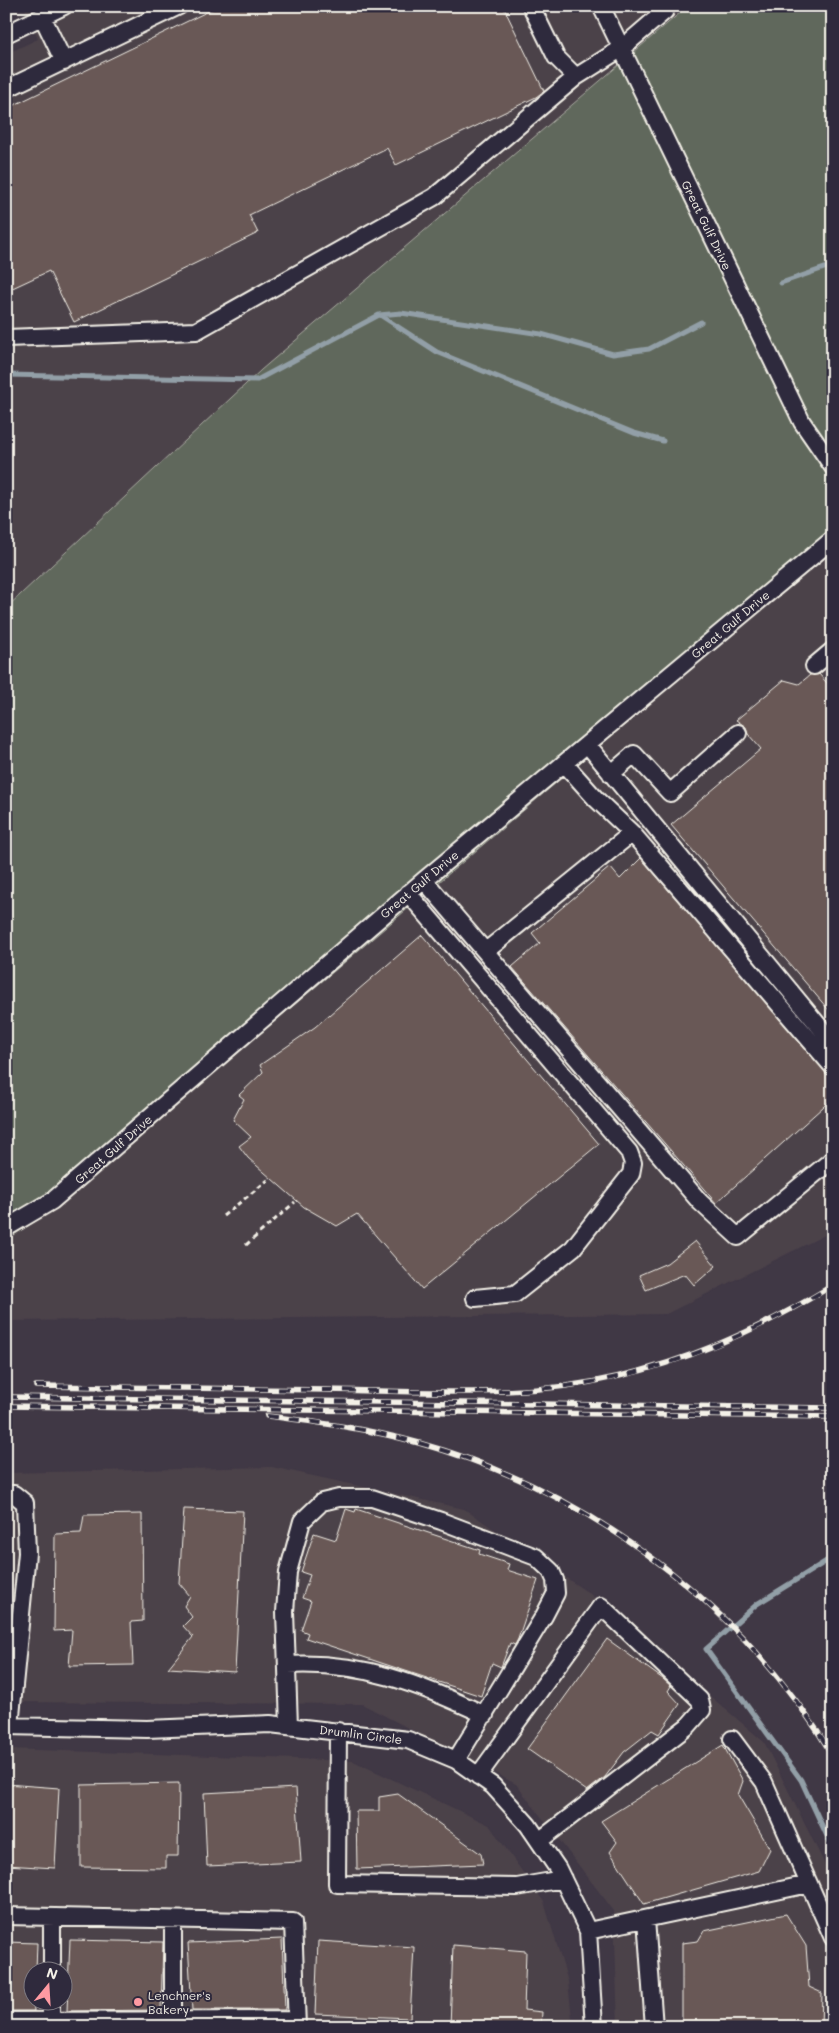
<svg xmlns="http://www.w3.org/2000/svg" width="839" height="2033" font-family="Mali,sans-serif">
<rect width="100%" height="100%" fill="#403845"/>
<filter id="ink" filterUnits="userSpaceOnUse"><feTurbulence type="fractalNoise" baseFrequency=".02" numOctaves="2"/><feDisplacementMap in="SourceGraphic" scale="10" xChannelSelector="R" yChannelSelector="G"/><feConvolveMatrix kernelMatrix="1 2 1 2 8 2 1 2 1" color-interpolation-filters="sRGB"/></filter>
<g filter="url(#ink)">
<path fill="#4c424a" fill-rule="evenodd" d="M24,6H688L261,370L6,608V54L38,39Z
M833,548V1231L666,1314L6,1321V1240L50,1212Z
M272,1467L464,1509L590,1594L764,1742L833,1881V2027H618L614,1911L516,1784L362,1704L6,1702V1473Z
M6,1749L353,1761L489,1825L544,1902L568,1982L573,2027H6ZM32,1970H62V2000H32Z"/>
<path fill="#60685b" stroke="#aaaca2" d="M688,6H833V548L50,1212L6,1240V608L261,370Z"/>
<g fill="none" stroke-linecap="round" stroke-linejoin="round">
<path stroke="#929fa7" stroke-width="5" d="M781,283L833,265
M380,315L437,352L634,433L663,441
M6,375L257,380L379,315L401,313L541,334L613,354L649,349L701,322
M833,1557L757,1604L706,1649L801,1780L833,1849"/>
</g>
<path fill="#695957" stroke="#f4f1e8" d="M219,6H503L544,91L536,97L396,165L387,148L249,215L258,233L74,322L49,271L6,291V109Z
M819,674L833,690V1015L671,825L761,749L748,734L746,727L736,720L784,680L799,684L810,675Z
M641,858L833,1081V1098L716,1203L512,967L540,943L532,933L610,867L620,879Z
M422,935L599,1144L422,1289L357,1214L337,1226L304,1207L248,1158L239,1146L251,1137L233,1120L244,1099L239,1095L263,1072L260,1065L315,1027Z
M695,1241L716,1266L694,1285L685,1274L646,1290L639,1275L667,1263Z
M184,1509L243,1511L235,1672L168,1668L193,1637L183,1626L192,1617L184,1606L190,1596L179,1583Z
M346,1509L355,1512L356,1509L480,1550L479,1554L509,1564L507,1570L538,1580L518,1639L515,1645L510,1643L501,1667L492,1663L481,1696L306,1638L308,1633L301,1630L311,1601L302,1598L310,1575L301,1572L314,1533L336,1540Z
M142,1514L143,1621L131,1622L133,1665L69,1666L72,1630L54,1631L55,1534L81,1533L84,1515Z
M607,1639L663,1679L671,1686L668,1691L680,1704L659,1734L652,1730L624,1752L605,1777L587,1791L527,1749Z
M723,1745L743,1781L738,1795L770,1849L759,1871L644,1904L610,1852L617,1842L601,1821Z
M179,1783L178,1856H166V1868L81,1867V1785Z
M6,1784L59,1788L55,1868L6,1865Z
M296,1788L301,1862L207,1866L204,1793Z
M398,1794L481,1854L483,1864L357,1869L356,1811H379V1797Z
M786,1914L806,1946L809,1987L822,1993L821,2027H682V1943L698,1941L704,1931Z
M282,1939L285,2010H192L188,1943Z
M70,1940L163,1942L161,2010L67,2011Z
M318,1941L414,1947L410,2018L315,2014Z
M6,1942L37,1943L36,1970H32L34,2011H6Z
M453,1945L526,1951L524,2010L542,2012L541,2027H450Z"/>
<g fill="none" stroke-linecap="round" stroke-linejoin="round">
<defs>
<path id="minor" d="M531,6L556,57L576,77
M601,6L802,422L833,467
M42,16L64,62
M6,34L64,6
M6,89L179,6
M6,338L196,331L434,197L576,77L622,48L665,11L663,6
M814,666L833,650
M587,744L833,1043
M564,763L596,799L632,833L833,1067
M611,774L634,754L670,793L738,733
M424,880L700,1202L738,1237L833,1159
M408,893L629,1152L633,1163L631,1174L573,1248L515,1294L475,1298
M486,951L632,833
M6,1228L52,1201L424,880L833,539
M6,1494H14L25,1503L27,1553L10,1726
M288,1665C361,1661 420,1684 485,1715
M6,1726L147,1729L270,1724L408,1740L456,1760L493,1786L528,1825L558,1869L588,1931L594,2027
M289,1726L285,1612L288,1572L302,1521L322,1502L339,1498H372L441,1521L536,1557L551,1571L555,1580L556,1593L544,1616L456,1760
M338,1731L337,1884L517,1887L563,1879
M732,1739L764,1782L833,1938
M478,1776L601,1606L700,1700L702,1710L688,1726L539,1841
M6,1916L293,1922L297,2027
M646,1919L654,2027
M173,1920V2027
M588,1931L809,1884
M52,1970V1917
M6,2021L296,2020
M51,2027V2000"/>
</defs>
<use href="#minor" stroke="#f4f1e8" stroke-width="20"/>
<path stroke="#f4f1e8" stroke-width="3" stroke-dasharray="5 4" stroke-linecap="butt" d="M223,1216L268,1180
M246,1245L295,1202"/>
<use href="#minor" stroke="#2f2a3d" stroke-width="16"/>
<defs>
<path id="rail" d="M36,1386C133,1387 231,1389 328,1390C407,1391 487,1396 566,1386C663,1373 750,1336 833,1285
M6,1397L833,1408
M6,1406L833,1417
M267,1416C318,1422 369,1429 419,1443C588,1490 743,1605 833,1756"/>
</defs>
<use href="#rail" stroke="#f4f1e8" stroke-width="5.5"/>
<use href="#rail" stroke="#2f2a3d" stroke-width="4" stroke-dasharray="11" stroke-linecap="butt"/>
</g>
</g>
<circle fill="#ff9aa2" stroke="#2f2a3d" stroke-width="2" cx="138" cy="2002" r="5"/>
<g text-anchor="middle" dominant-baseline="central" stroke-width="4" stroke-linejoin="round" paint-order="stroke">
<g font-size="12" fill="#f4f1e8" stroke="#2f2a3d">
<text transform="translate(707 225) rotate(64)">Great Gulf Drive</text>
<text transform="translate(730 624) rotate(-40)">Great Gulf Drive</text>
<text transform="translate(419 884) rotate(-40)">Great Gulf Drive</text>
<text transform="translate(113 1149) rotate(-41)">Great Gulf Drive</text>
<text transform="translate(361 1734) rotate(7)">Drumlin Circle</text>
</g>
<g font-size="12" fill="#f4f1e8" stroke="#2f2a3d" text-anchor="start">
<text x="148" y="1995">Lenchner's<tspan x="148" dy="14">Bakery</tspan></text>
</g>
</g>
<rect width="839" height="2033" fill="none" stroke="#2f2a3d" stroke-width="25"/>
<rect x="12" y="12" width="814" height="2008" fill="none" stroke="#f4f1e8" stroke-width="2" filter="url(#ink)"/>
<g transform="translate(48 1986) rotate(18)"><circle r="24" fill="#2f2a3d" stroke="#7e7a81"/>
<path d="M0-4L9 19L0 12L-9 19Z" fill="#ff9aa2"/>
<text y="-8" font-size="14" font-weight="bold" text-anchor="middle" fill="#f4f1e8">N</text>
</g>
</svg>
